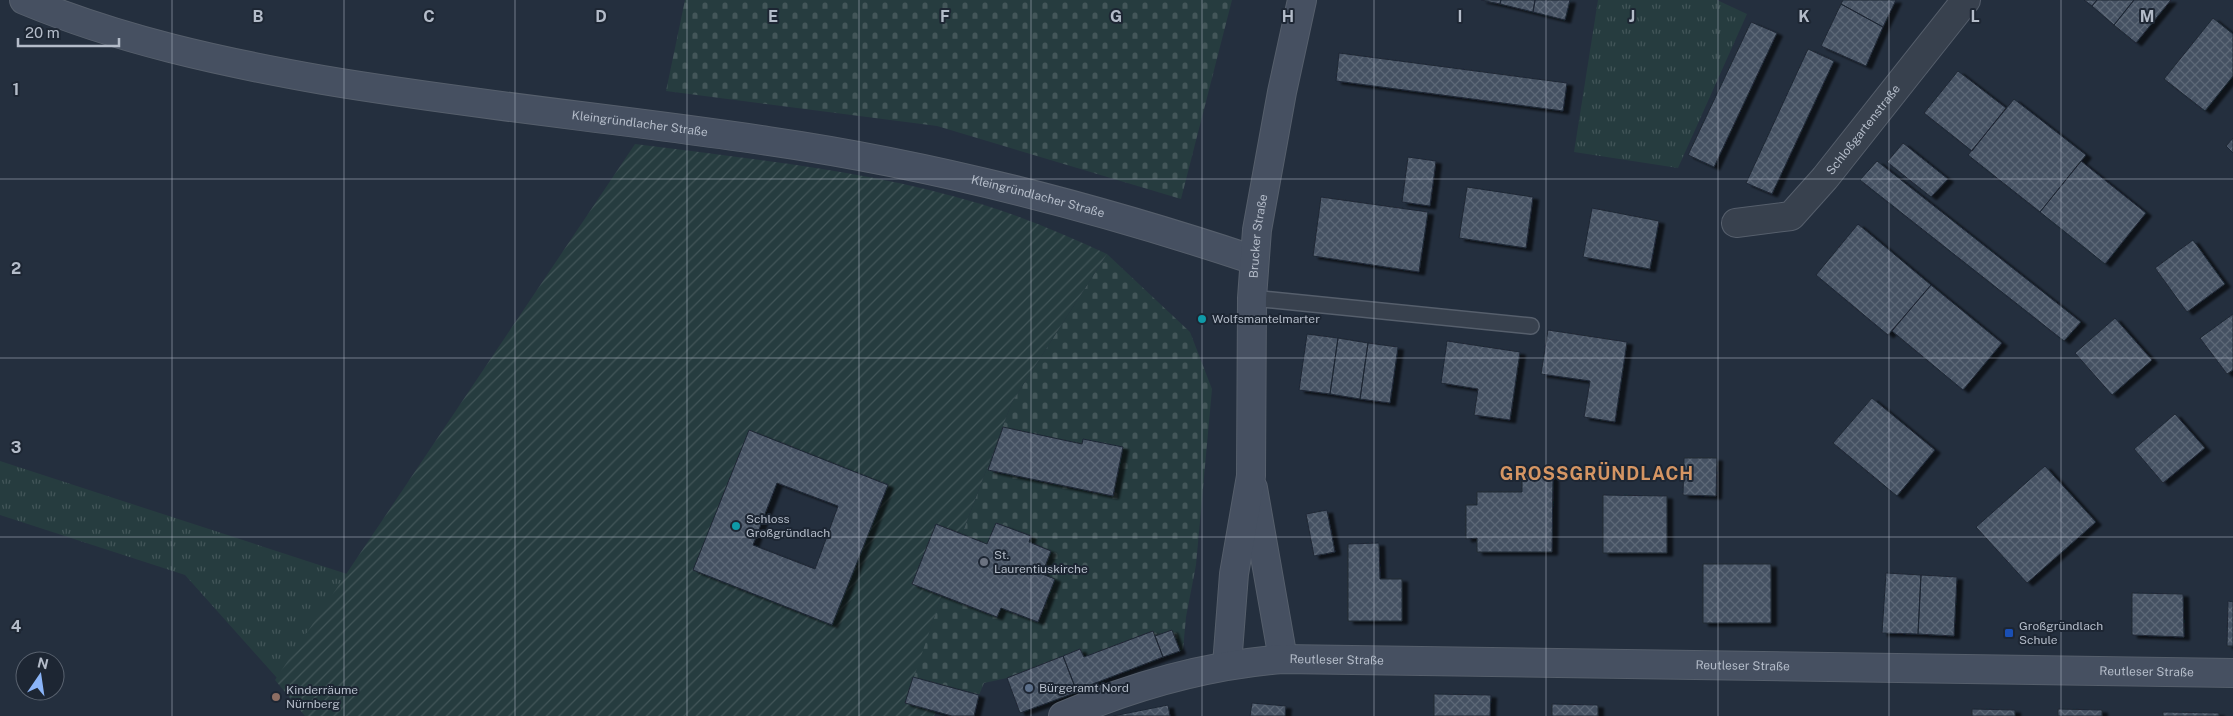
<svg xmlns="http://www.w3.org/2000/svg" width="2233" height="716" font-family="'Public Sans',sans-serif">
<defs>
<pattern id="grass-tufts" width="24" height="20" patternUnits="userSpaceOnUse" patternTransform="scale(1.25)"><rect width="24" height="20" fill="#263c3f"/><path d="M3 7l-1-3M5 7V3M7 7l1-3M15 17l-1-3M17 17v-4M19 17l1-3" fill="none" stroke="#435659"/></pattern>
<pattern id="cemetery-stones" width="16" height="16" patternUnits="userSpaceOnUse" patternTransform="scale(1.25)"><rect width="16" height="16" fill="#263c3f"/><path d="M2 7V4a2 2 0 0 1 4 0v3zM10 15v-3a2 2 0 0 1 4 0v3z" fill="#435659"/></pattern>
<pattern id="garden-furrows" width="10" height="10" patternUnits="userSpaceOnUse" patternTransform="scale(1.25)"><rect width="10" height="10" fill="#263c3f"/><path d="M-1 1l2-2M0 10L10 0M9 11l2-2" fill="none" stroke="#435659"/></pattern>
<pattern id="building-cross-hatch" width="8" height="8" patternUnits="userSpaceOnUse" patternTransform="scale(1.25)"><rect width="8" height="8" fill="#455162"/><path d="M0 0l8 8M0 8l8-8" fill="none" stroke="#5d6877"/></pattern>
<filter id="shadow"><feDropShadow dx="5.5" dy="3" stdDeviation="1" flood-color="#0009"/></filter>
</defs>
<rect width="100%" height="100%" fill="#242f3e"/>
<path fill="url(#grass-tufts)" d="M1598,0H1717L1747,14L1678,168L1574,152Z
M0,461L347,574L277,678L185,575L0,515Z"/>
<path fill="url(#cemetery-stones)" d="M685,0H1232L1181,199L937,126L666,91Z
M1107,254L1190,332L1212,389L1196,565L1186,617L1183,650L1163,657L1152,631L1084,657L1080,650L1007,678L984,683L979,695L913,677L942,595L997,617L1001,608L1038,622L1055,579L1042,574L1051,551L1029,542L1031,536L996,523L987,544L962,534L1012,402Z"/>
<path fill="url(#garden-furrows)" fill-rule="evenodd" d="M635,144C750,159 869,170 981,204C1024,217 1066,235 1107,254L1012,402L962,534L936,524L913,583L942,595L905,703L936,712L934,716H305L275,680ZM749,430L887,485L832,625L693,569Z"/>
<path fill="url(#building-cross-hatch)" stroke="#1f2835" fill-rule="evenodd" filter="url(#shadow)" d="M1481,0H1501L1500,4Z
M1501,0H1535L1533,12L1500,4Z
M1535,0H1570L1565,20L1533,12Z
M1843,0H1896L1883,27L1841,4Z
M2084,0H2097L2092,6Z
M2097,0H2134L2114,25L2092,6Z
M2134,0H2171L2136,43L2114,25Z
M1841,4L1883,27L1866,66L1821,46Z
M2213,18L2233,34V76L2205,111L2164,79Z
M1751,22L1777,33L1714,167L1688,155Z
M1808,49L1834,61L1772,194L1746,183Z
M1339,53L1567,83L1563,111L1336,81Z
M1958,71L2006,108L1972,151L1924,113Z
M2014,99L2086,155L2040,212L1968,155Z
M2233,138V153L2226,146Z
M1903,143L1948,179L1931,197L1887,162Z
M1408,157L1436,161L1430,206L1402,202Z
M1877,161L2081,322L2064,341L1860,180Z
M2081,161L2146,213L2105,264L2040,212Z
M1467,187L1533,197L1526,248L1459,238Z
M1321,197L1428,212L1419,272L1313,256Z
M1592,208L1659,221L1650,269L1583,257Z
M1858,224L1931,285L1888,335L1816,275Z
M2193,240L2225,284L2187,312L2155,268Z
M1931,285L2002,343L1963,390L1892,331Z
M2233,314V370L2227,374L2200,338Z
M2115,318L2152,360L2112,395L2075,353Z
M1548,330L1627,342L1615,422L1584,417L1590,381L1541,374Z
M1307,334L1338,338L1330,394L1299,390Z
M1338,338L1368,343L1360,399L1330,394Z
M1447,341L1520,352L1510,420L1474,415L1478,389L1441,383Z
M1368,343L1398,347L1390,403L1360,399Z
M1872,398L1935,450L1897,496L1833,443Z
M2175,414L2205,448L2163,483L2134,449Z
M1003,427L1082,444L1083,439L1123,447L1113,496L988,470Z
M749,430L888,485L832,625L693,570ZM777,483L838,506L815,569L753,545Z
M1684,458H1717L1716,496L1683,495Z
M2045,466L2096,522L2027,583L1976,527Z
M1522,475H1553L1552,552H1477V538L1466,539V505H1477V492H1522Z
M1603,495L1667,496V553H1603Z
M1327,510L1335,552L1314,556L1306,514Z
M996,523L1031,536L1029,542L1051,551L1042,574L1055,579L1038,622L1001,608L997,617L912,584L936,524L987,544Z
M1379,543L1380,579H1402V621H1348V544Z
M1703,564H1771V623H1703Z
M1886,573L1921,575L1918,634L1882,633Z
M1921,575L1957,577L1954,636L1918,634Z
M2132,593L2183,594L2184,637L2132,635Z
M2228,601L2233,602V646H2227Z
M1172,630L1180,651L1163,657L1155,636Z
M1153,631L1163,657L1085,687L1086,689L1077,692L1063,656L1080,649L1084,657Z
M1063,656L1077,692L1020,713L1007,678Z
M913,677L979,695L974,716H952L905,703Z
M1434,694L1491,695L1490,716H1434Z
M1252,703L1286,706L1285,716H1250Z
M1552,704L1598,705V716H1552Z
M1168,705L1170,716H1113Z
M1972,709L2015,710V716H1972Z
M2058,709L2102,710V716H2058Z
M2163,712L2219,713V716H2163Z"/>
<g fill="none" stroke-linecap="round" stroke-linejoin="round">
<defs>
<path id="lane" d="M1252,298L1531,326"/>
<g id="street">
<path id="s1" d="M1736,223L1791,216L1825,178L1966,0"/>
</g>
<g id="secondary">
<path id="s2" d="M24,0C120,40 221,62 323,80C471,105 620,119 768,141C934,165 1095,207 1254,260"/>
<path d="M1253,488L1283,659"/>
<path id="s3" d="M1227,665L1234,574L1251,476L1252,298L1257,230L1282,92L1302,0"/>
<path id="s4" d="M1063,716C1133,686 1207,665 1283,659L2233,673"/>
</g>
</defs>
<use href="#lane" stroke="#565f6c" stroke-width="18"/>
<use href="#street" stroke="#565f6c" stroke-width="30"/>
<use href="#secondary" stroke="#565f6c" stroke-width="30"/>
<use href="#lane" stroke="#38414e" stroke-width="15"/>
<use href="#street" stroke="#38414e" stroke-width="28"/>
<use href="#secondary" stroke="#465061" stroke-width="28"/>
</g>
<path fill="none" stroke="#b4bcc9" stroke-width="1" stroke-opacity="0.55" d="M172,0V716M344,0V716M515,0V716M687,0V716M859,0V716M1031,0V716M1202,0V716M1374,0V716M1546,0V716M1718,0V716M1889,0V716M2061,0V716M0,179H2233M0,358H2233M0,537H2233"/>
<g fill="#0f9aa8" stroke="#1d2633" stroke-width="2">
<circle cx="1202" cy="319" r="5"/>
<circle cx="736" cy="526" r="5"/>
</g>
<circle fill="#6b7280" stroke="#1d2633" stroke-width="2" cx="984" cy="562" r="5"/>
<rect fill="#1a4fb4" stroke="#1d2633" stroke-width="2" x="2004" y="628" width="10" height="10" rx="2.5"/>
<circle fill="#5c6f8a" stroke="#1d2633" stroke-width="2" cx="1029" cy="688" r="5"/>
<circle fill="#8d6e63" stroke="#1d2633" stroke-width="2" cx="276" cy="697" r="5"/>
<g text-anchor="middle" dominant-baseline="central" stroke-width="4" stroke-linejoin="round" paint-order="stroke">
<g font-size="12" fill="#b4bcc9" stroke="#1d2633">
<text stroke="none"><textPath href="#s2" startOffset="630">Kleingründlacher Straße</textPath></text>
<text stroke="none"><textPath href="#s1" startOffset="168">Schloßgartenstraße</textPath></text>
<text stroke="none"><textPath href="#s2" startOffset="1035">Kleingründlacher Straße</textPath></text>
<text stroke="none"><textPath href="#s3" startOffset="431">Brucker Straße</textPath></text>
<text stroke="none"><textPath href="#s4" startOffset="282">Reutleser Straße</textPath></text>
<text stroke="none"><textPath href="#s4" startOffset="688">Reutleser Straße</textPath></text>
<text stroke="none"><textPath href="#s4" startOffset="1092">Reutleser Straße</textPath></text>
</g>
<g font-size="12" fill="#b4bcc9" stroke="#1d2633" text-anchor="start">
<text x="1212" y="319">Wolfsmantelmarter</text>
<text x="746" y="519">Schloss<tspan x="746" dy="14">Großgründlach</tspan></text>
<text x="994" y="555">St.<tspan x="994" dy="14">Laurentiuskirche</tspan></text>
<text x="2019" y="626">Großgründlach<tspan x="2019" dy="14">Schule</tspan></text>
<text x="1039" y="688">Bürgeramt Nord</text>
<text x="286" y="690">Kinderräume<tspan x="286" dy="14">Nürnberg</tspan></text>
</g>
<g font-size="18" font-weight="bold" letter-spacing="1" fill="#d59563" stroke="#1d2633">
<text x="1597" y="473">GROSSGRÜNDLACH</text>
</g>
</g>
<g font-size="16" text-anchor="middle" font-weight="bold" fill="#b4bcc9" stroke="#1d2633" stroke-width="4" stroke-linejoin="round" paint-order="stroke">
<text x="258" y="22">B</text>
<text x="429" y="22">C</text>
<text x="601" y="22">D</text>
<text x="773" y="22">E</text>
<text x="945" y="22">F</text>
<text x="1116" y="22">G</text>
<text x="1288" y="22">H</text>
<text x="1460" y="22">I</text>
<text x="1632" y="22">J</text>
<text x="1804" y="22">K</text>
<text x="1975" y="22">L</text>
<text x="2147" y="22">M</text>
<text x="16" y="95">1</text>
<text x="16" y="274">2</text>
<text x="16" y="453">3</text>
<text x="16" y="632">4</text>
</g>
<g transform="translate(40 676) rotate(13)"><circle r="24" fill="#1d2633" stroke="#59626f"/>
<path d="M0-4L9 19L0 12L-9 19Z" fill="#8ab4f8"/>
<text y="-8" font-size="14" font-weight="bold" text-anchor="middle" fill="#b4bcc9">N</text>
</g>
<path d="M18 38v8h101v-8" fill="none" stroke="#b4bcc9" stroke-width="2.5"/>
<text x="25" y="38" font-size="15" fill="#b4bcc9" stroke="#1d2633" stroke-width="4" paint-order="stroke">20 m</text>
</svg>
